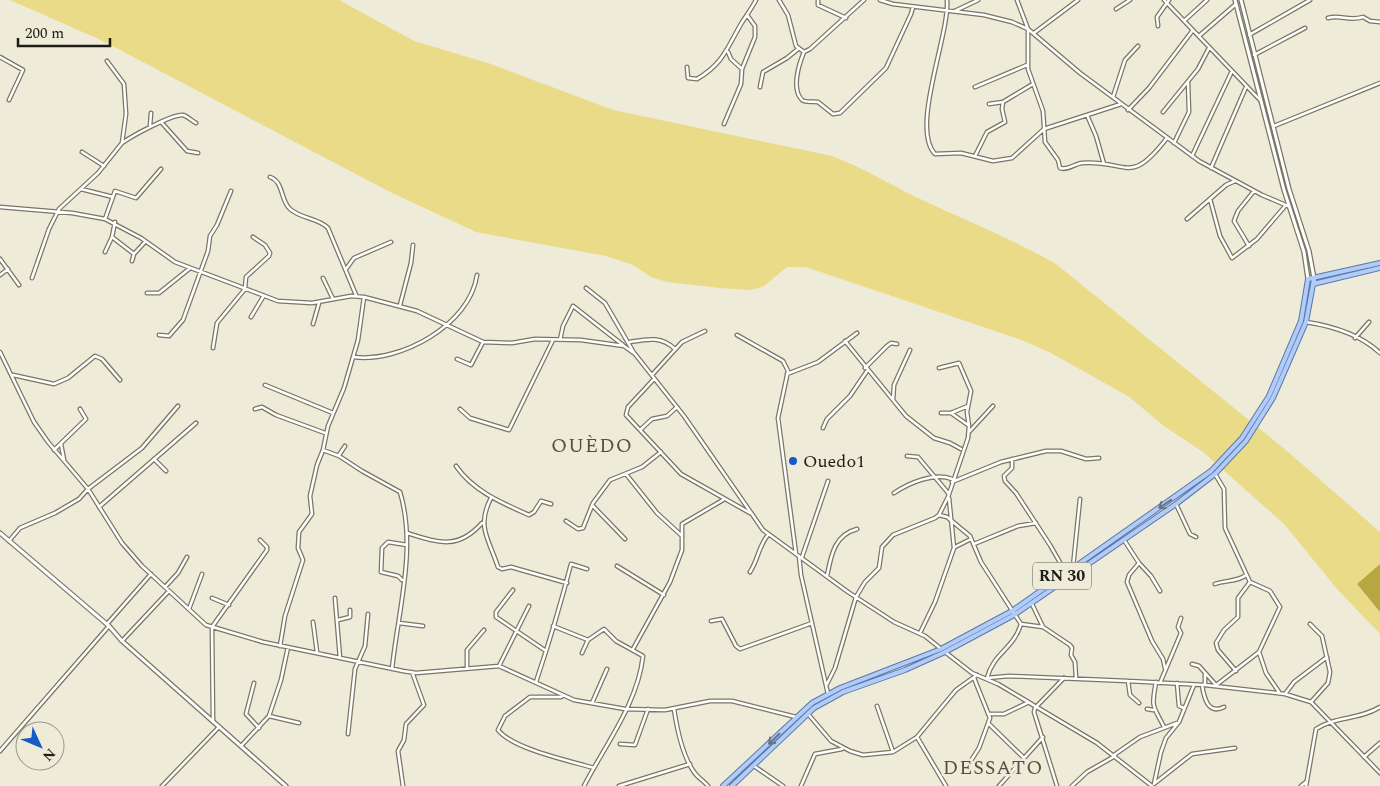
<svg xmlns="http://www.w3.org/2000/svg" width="1380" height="786" font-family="Spectral,serif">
<rect width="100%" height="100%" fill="#eeebd8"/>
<path fill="#eadb88" d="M10,0H339L414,41L488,63L613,110L832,156C862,167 889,184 918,198C964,220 1011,238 1056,264L1287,451L1380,532V564L1357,584L1380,612V634L1338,590L1284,524L1203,452L1164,426L1128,396L1049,352L1019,339L806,267H787L764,286L751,290L720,288L667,282L651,277L633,265L606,256L476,232L392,193L103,41Z"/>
<path fill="#b8a642" d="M1380,564V612L1357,584Z"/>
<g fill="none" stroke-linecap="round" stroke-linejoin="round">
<defs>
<path id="minor" d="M779,0L788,15L796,46L804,52L810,49L864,0
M818,0V5L846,18
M880,0L893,4L984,15L1012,22L1028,29L1080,73L1199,161L1262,195L1288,206
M947,0C950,34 910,128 935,154L961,153L993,161L1012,158L1044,129L1121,104
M1017,0L1028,29V69L1043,111L1045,142L1058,160L1060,168C1067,171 1074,164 1082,163C1129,160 1129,187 1167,138
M1164,0L1260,100
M1116,9L1130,0
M955,11L978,0
M1328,18C1341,14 1348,22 1363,17L1370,21L1380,22
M1184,21L1207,0
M1158,26L1157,17L1169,0
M1034,33L1078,0
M1249,35L1310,0
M1199,36L1236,4
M728,52L731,59L742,69
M804,52C799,64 791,89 802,100C806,103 813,101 818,102L833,114L840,113L886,68L911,14L913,7
M1254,55L1305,28
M0,57L23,70L9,100
M687,67L688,78L697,79C723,64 727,48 741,24C746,16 752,8 756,0
M760,87L763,72L787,58L798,49
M975,87L1027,65
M1113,97L1125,60L1138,46
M989,104L1003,102L1033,84
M1128,110L1149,88L1193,30
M1163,112L1198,69L1209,48
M1087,115L1096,136L1104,164
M162,123L187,151L198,153
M724,124L741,84L742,69L755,37V26L747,15
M150,126L151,113
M1274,126L1380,83
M122,143C132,136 172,114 183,115C187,116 192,121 196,123
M1174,143L1189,112L1188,82
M82,152L104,166
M975,156L987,132L1005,122L1002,109L1003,102
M1192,156L1232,71
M1211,168L1246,87
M270,177C284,182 280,200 290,209C301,219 319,218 328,228L356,295
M81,189L113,197
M1210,199L1220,236L1232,258L1257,239L1286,205
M0,207L72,213L105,219L141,238L175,262L278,301L312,303L351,296L364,297L417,311L483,342L512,343L535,339L581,340L624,346L635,354L684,416L763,530L848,592L894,622L925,636L940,648
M105,219L115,191L136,198L161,169
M1187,219L1226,185L1235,181
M112,237L134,254
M1249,246L1234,221L1238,211L1254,191
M105,252L112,237L115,222
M0,259L19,285
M132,261L134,254L145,242
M346,269L354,258L391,242
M0,275L8,269
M32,278L49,229L59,209L98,173L122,143L126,114L124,84L107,61
M323,278L333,299
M586,288L605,303L634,353
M147,293H159L189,269
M400,305L411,263L413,245
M251,317L263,297
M1306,322C1332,326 1361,335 1380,353
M313,324L319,303
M159,335L169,336L183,320L208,251L210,236L217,225L231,191
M737,335L783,361L788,371L778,418L796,554
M1355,338L1369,322
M560,340L563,326L573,306L623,345
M845,341L906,416L934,438L950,443L961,449
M630,342C648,339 661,336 675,349
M213,348L217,323L245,289L246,277L269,256L270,253L265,245L253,237
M0,352L34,422L48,442L88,489L122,543L142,566L206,625L263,642L403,671L416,673L499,666L574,700L625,709L665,710L710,701H732L796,717
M354,357C400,363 470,325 477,275
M457,359L471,365L483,342
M865,368L887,346L891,343L897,344
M787,374L818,362L857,333
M13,375L54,384L68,378L95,356L102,359L120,380
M652,375L682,342L705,331
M654,379L628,407L626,415L681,474L750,513
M265,385L333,413
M893,400L894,385L910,350
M255,409L262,407L276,415L325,433
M460,409L470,418L509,430L553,340
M941,413H951L968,406
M951,413L968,425
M823,428L827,419L850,396L867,371
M640,430L652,419L667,416L677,407
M969,432L993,406
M61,444L64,460
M54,450L86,419L80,409
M323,450L339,456L362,471L400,492C417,548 398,611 392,669
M339,455L345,446
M907,456L918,457L949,494
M154,459L166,471
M1012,459V468L1004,476L1005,481L1016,493L1050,545L1066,573
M456,466C473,491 502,503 529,515L534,512L541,501L551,504
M626,474L657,513L682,536
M1215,474L1224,489L1225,528L1250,582L1270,591L1280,607L1259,652L1215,686
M952,482L1001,462L1046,451H1061L1086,459L1099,458
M894,493C909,483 934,472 952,479
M491,498C476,527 489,539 498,567L502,569L511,567L567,583
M1176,504L1190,534L1196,537
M592,505L625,539
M99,507L196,423
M939,515L947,517L970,536L981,562L1021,624
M566,521L578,529L583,528L593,503L610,480L642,467L661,452
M407,533C439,543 458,550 482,523
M1124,540L1139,563L1129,575L1127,582L1152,641L1163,659L1165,668
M9,541L20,528L55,513L79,499L88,489L142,448L178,406
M974,544L1018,526L1036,523
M955,547L971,539
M799,556L801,575L828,694
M802,557L828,481
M1139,563L1151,576L1160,591
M617,566L664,595
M1073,567L1080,499
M750,572C758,560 759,545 768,535
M827,576C831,556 834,535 857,529
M402,580L398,576L381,572L382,548L388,542L407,545
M1215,584C1225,580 1238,582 1246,575
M165,587L178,573L187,557
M513,590L496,612V617L546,651
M212,598L229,605
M335,598L340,658
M1032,604L1043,627
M189,609L202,574
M338,620L350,617V610
M711,621L722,619L736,646L740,649L812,623
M313,622L317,652
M399,623L423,626
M107,624L151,574
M1021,624C1013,650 994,652 987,678L1009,676L1128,681L1205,685L1285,694L1311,702L1380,773
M1021,624L1043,627L1070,645L1072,648L1071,655L1075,662L1076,678
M1310,624L1322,636L1330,672L1328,683L1311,702
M553,626L588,640
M920,633L935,602L954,548L949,498
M122,641L169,591
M280,646L285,616L303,560L298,548L299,532L312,514L310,496L317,465L323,450L328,426L344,388L358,340L364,297
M633,649L670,582L682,550V524L723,500
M945,652L972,673L998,684L1097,743L1152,786
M1259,652L1266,673L1279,692
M582,653L588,640L604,629L616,641L643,656C638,703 605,745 584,786
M1192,664L1199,666L1216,685
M499,666L529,606
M467,668V650L484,630
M1236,671L1218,650L1216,643L1224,630L1238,617V598L1250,582
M1205,674V685
M1128,681L1130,695L1139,703
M536,682C549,643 561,603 571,564L587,569
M1156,682C1151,709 1153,705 1164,727
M254,683L246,714L259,728
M1160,683L1181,633L1178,627L1181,618
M1177,683L1179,706L1184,708
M827,684L835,668L856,597L865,582L879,568L882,547L893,535L935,518L939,515L948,497L968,438L969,426L967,412L971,391L959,363L939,368
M1202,685C1204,698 1208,715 1224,707
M1285,694L1294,682L1327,657
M561,697H530L505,716L498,730C513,749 570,761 594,768
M592,703L607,669
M877,706L893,752
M674,709C677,729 682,755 694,772C698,778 704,781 708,786
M1147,709L1153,710
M808,714L831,741L850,751L863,755L893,752L917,737L956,690L977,675
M990,714H1004L1027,703
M269,716L299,723
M213,722L212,627L267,550V547L260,540
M989,724L1023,757
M348,734L355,669L365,646L368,614
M917,737L946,786
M620,744L635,745L648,709
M241,746L269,716L281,680L288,647
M0,751L109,626
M1114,755L1140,737L1177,723
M1364,757L1380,743
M972,759L979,748L990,718L974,678
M754,766L783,786
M1155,783L1192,754L1235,748
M1154,784L1161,752L1166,738L1179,722L1194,685
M162,786L219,727
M403,786L398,751L404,740L406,724L424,705L412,672
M619,786L690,764
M801,786L815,754L842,749
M999,786L1043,737
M1057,786L1034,712L1035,708L1064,678
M1072,786L1087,772L1115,756
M1301,786L1306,782
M1306,786L1316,729C1336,716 1359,720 1380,707"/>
<path id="tertiary" d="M1235,0L1284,190L1304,252L1308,279
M1241,0L1289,189L1309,251L1314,278
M0,533L109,626L122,641L286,786"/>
<path id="primary" d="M1313,284L1380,268
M723,786L812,703L840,688L941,649L1012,611L1211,471L1242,438L1269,396L1301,321L1308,279L1380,263
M732,786L814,708L843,692L905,670L945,652L1014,615L1176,504L1215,474L1246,441L1273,398L1306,322L1314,279"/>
</defs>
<use href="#minor" stroke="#787664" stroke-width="5"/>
<use href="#tertiary" stroke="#787664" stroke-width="5.5"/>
<use href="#primary" stroke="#5b78a7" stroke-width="6"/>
<use href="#minor" stroke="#fff" stroke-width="2.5"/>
<use href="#tertiary" stroke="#fff" stroke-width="3"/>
<use href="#primary" stroke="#b1ccf9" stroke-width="4"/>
</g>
<defs><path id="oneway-shaft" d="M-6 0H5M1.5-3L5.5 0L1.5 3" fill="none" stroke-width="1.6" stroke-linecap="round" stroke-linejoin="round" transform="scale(1.25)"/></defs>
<g stroke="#677487">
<use href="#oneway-shaft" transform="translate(1165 504) rotate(146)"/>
<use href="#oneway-shaft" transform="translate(774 739) rotate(136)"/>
</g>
<circle fill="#1759c5" stroke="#eeebd8" stroke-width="2" cx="793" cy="461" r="5"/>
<g text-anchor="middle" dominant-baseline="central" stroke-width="5" stroke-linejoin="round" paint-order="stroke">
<rect fill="#eeebd8" stroke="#5c5a50" stroke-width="1" x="1033" y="562.5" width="58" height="27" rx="4"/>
<g font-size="16" font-weight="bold" fill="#1d1c15">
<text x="1062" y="576">RN 30</text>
</g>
<g font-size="18" fill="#1d1c15" stroke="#eeebd8" text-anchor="start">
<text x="803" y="461">Ouedo1</text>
</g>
<g font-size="20" letter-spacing="1" fill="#535040" stroke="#eeebd8">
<text x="592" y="446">OUÈDO</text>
<text x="993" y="768">DESSATO</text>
</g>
</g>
<g transform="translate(40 746) rotate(134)"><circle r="24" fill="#eeebd8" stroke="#9a988a"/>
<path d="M0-4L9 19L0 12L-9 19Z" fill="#1759c5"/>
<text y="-8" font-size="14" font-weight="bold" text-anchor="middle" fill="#1d1c15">N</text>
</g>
<path d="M18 38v8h92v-8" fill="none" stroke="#1d1c15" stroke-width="2.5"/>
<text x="25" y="38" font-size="15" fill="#1d1c15" stroke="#eeebd8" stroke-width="4" paint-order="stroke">200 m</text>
</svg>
